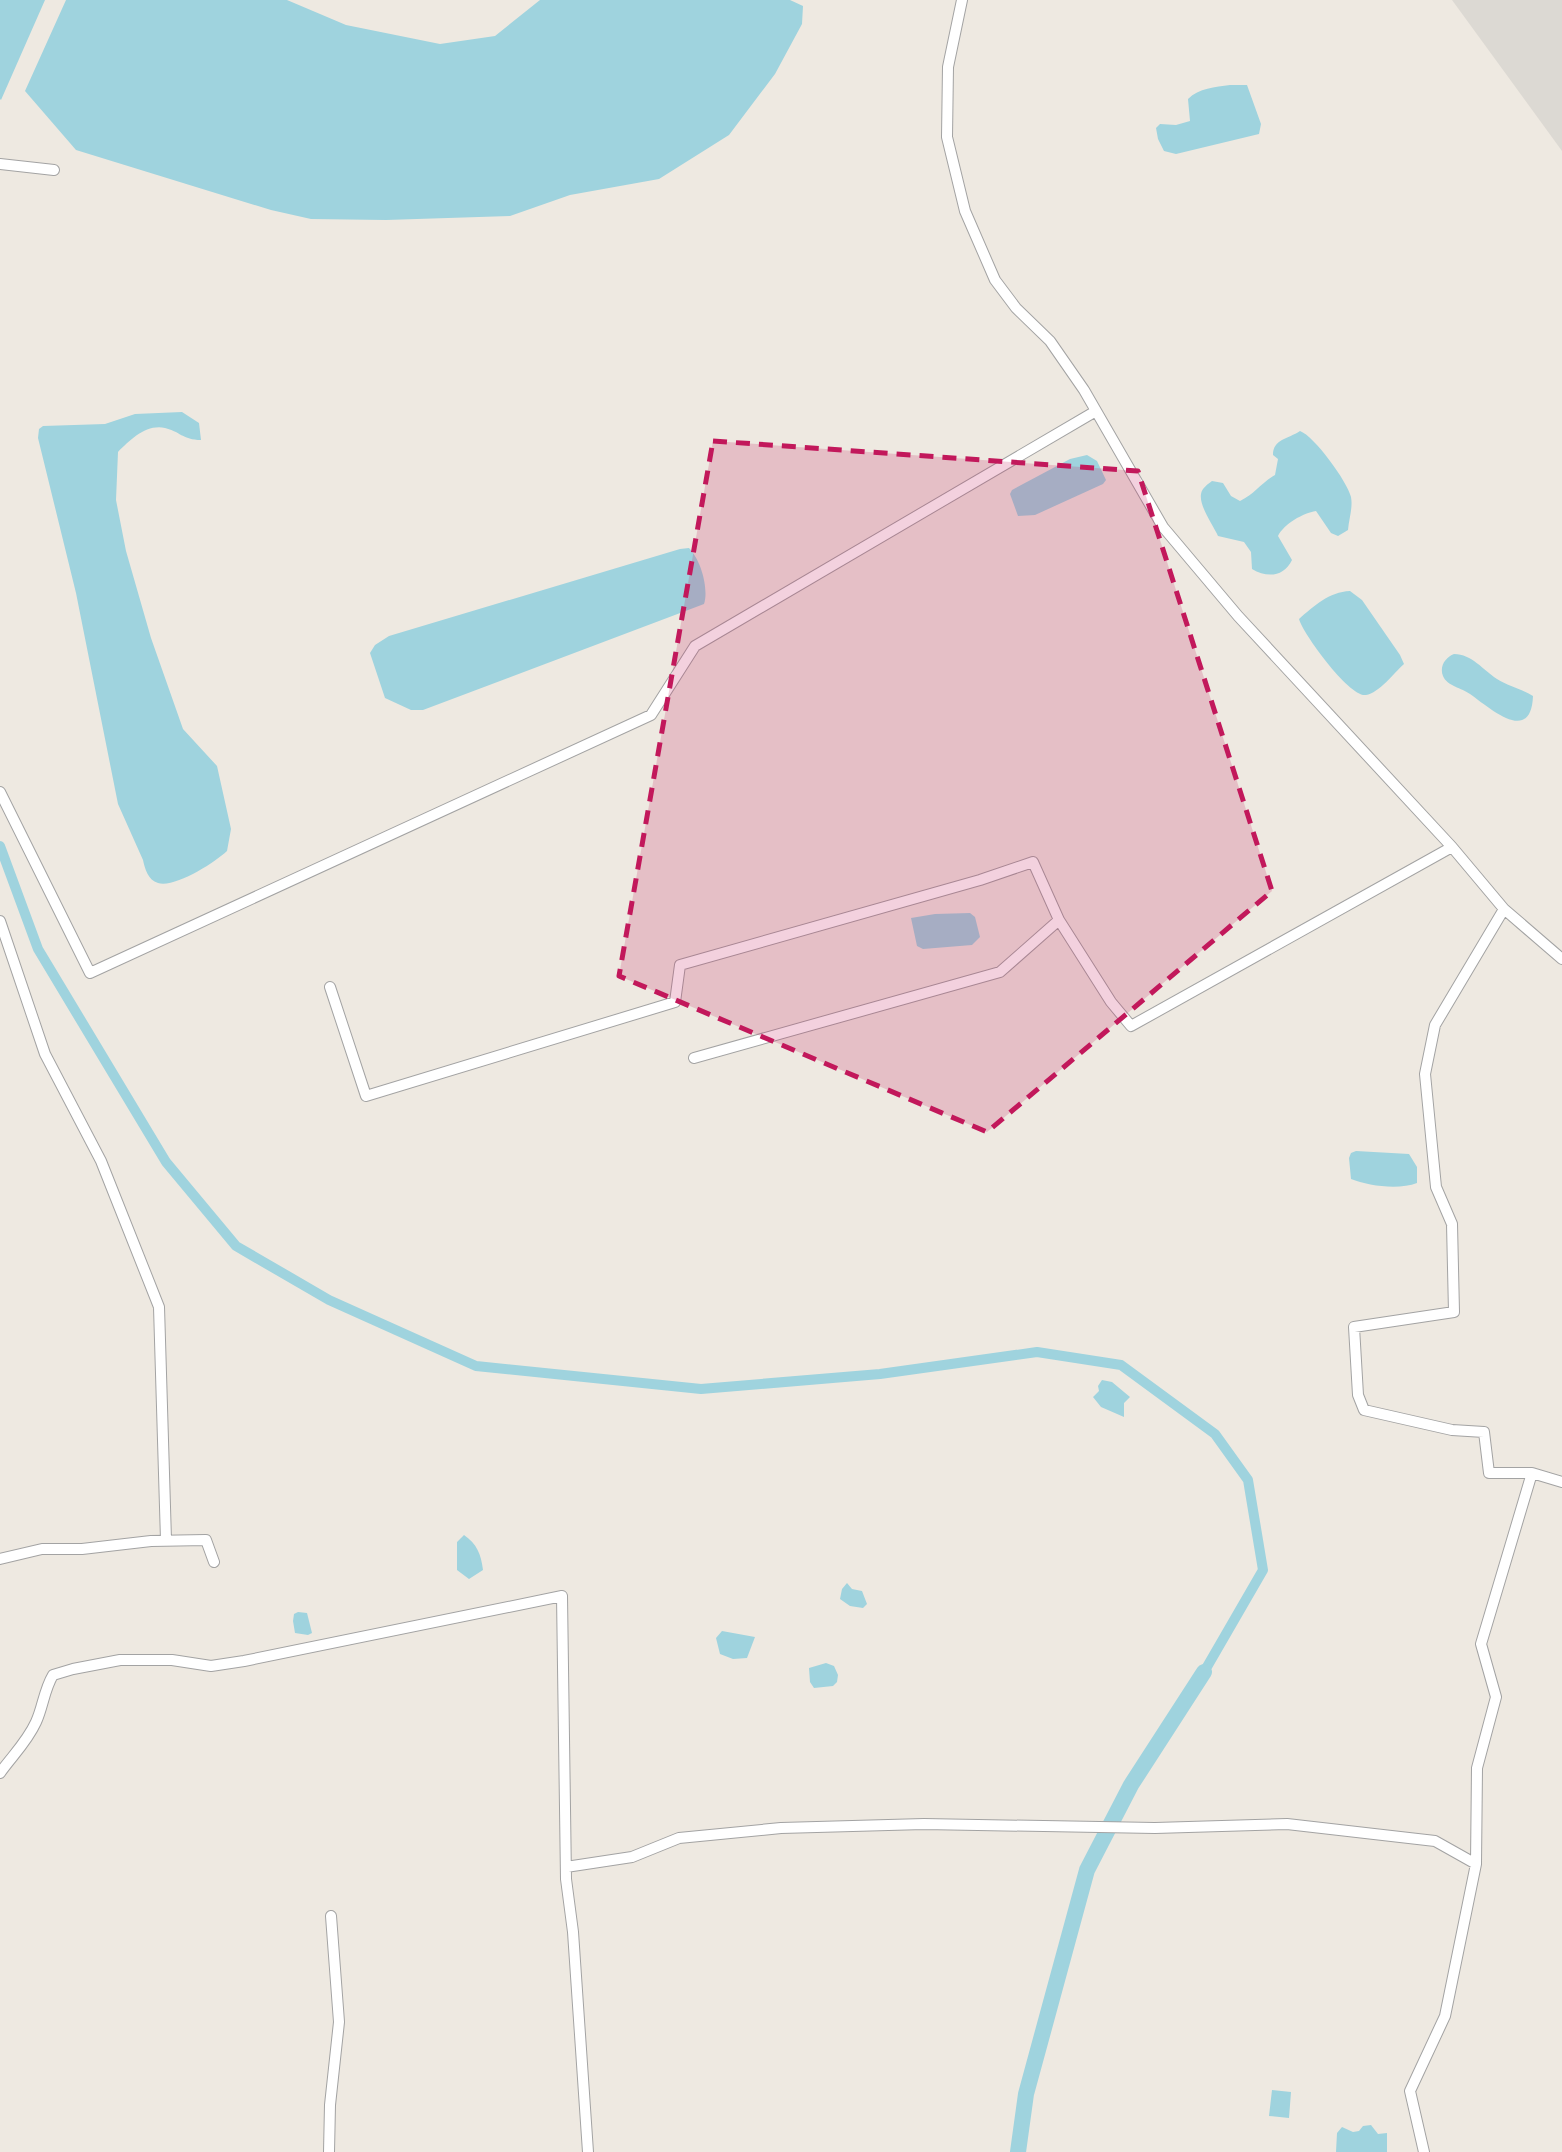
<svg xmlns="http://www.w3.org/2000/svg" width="1562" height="2152" font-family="'Fira Sans Condensed',sans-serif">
<rect width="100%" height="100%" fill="#eee9e1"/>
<path fill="#dcd9d3" d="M1452,0H1562V151Z"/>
<path fill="#9fd3de" d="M0,0H45L1,100L0,99Z
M66,0H287L346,25L440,44L495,36L540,0H790L803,6L802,24L775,74L729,135L659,179L570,195L510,216L386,220L311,219L271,210L76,150L25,91Z
M1230,85H1247L1261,124L1259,134L1176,154L1164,151L1158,139L1156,128L1160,124L1176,125L1190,121L1188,99C1199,88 1215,87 1230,85Z
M182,412L199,423L201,440C183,440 179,431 165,428C146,424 130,440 118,452L116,500L126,551L151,638L183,729L217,766L231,829L227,851C214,863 175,888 158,883C148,880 145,869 143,860L118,804L76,593L38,438L39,429L43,426L105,424L135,414Z
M1300,431C1314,436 1347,481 1351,497C1353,508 1349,518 1348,530L1338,536L1331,533L1316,511C1303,513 1284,524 1278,536L1292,560C1284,577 1267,578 1252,569L1251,552L1244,542L1218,536C1213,525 1199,506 1201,494C1202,488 1208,484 1212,481L1223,483L1231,496L1240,501C1255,494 1261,483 1275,475L1278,459L1273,455C1273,439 1288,439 1300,431Z
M1087,455L1097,461L1106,480L1103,484L1035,515L1018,516L1010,494L1012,490L1070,459Z
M689,548C701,560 709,589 704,604L423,710H411L385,698L370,653L375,645L389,636L680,549Z
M1350,591L1362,600L1400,655L1404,664C1394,673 1379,693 1366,695C1350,698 1303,634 1299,619C1314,606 1329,592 1350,591Z
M1454,654C1472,654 1483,670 1497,679C1508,686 1522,689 1533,696C1531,745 1491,709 1470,694C1462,688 1447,686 1443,676C1439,666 1446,657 1454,654Z
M970,913L975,917L980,937L972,945L923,949L917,946L911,918L935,914Z
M1356,1151L1409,1154L1417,1167V1183C1399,1190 1368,1186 1351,1179L1349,1158L1351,1153Z
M1102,1380L1112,1382L1130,1397L1124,1403V1417L1101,1407L1093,1397L1099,1391L1098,1386Z
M464,1535C477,1544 481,1554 483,1570L469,1579L457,1570V1542Z
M847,1583L852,1589L862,1591L867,1604L863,1608L850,1606L840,1599L842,1589Z
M298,1612L307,1613L312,1633L308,1635L295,1633L293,1621L294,1614Z
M722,1631L755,1637L747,1658L733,1659L720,1654L716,1638Z
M826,1663L834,1666L838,1675L837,1682L833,1686L814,1688L810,1682L809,1668Z
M1272,2090L1291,2092L1289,2118L1269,2116Z
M1371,2125L1378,2134L1387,2133V2152H1336L1337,2133L1342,2127L1353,2132L1359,2131L1363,2126Z"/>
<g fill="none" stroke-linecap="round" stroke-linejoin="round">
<path stroke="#9fd3de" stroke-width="10" d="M0,846L38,949L166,1162L236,1246L329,1300L476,1366L701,1389L880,1374L1037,1352L1121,1365L1215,1434L1248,1480L1263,1570L1204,1672"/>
<path stroke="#9fd3de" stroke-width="16" d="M1018,2152L1026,2094L1087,1870L1131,1785L1204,1672"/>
<defs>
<path id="minor" d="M962,0L948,67L947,137L965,211L995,280L1016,308L1050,341L1084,390L1163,527L1238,616L1452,847L1504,909L1562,959
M0,164L54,170
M0,792L90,973L651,715L695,646L1096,411
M0,921L45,1054L101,1161L159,1307L166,1540
M330,987L366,1096L675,1002L680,965L980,880L1033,862L1059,920L1111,1002L1131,1026L1452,847
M694,1058L1000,972L1059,920
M1532,1473L1562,1482
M0,1559L42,1549H82L151,1541L206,1540L214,1562
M0,1773C12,1756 27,1742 36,1722C43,1707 44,1690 53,1675L73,1669L120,1660H172L211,1666L244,1661L562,1596L566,1879L573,1932L588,2152
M1476,1864L1477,1768L1496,1697L1481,1644L1532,1473H1489L1484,1432L1452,1430L1364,1410L1358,1395L1354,1327L1454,1312L1452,1224L1436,1187L1425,1074L1435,1025L1504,909
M566,1867L632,1857L679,1838L781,1828L924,1824L1155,1828L1287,1824L1435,1841L1476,1864L1445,2016L1410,2091L1424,2152
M329,2152L330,2105L339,2022L331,1916"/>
</defs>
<use href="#minor" stroke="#a3a3a3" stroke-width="12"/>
<use href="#minor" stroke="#fff" stroke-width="10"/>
</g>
<path fill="#c2185b" fill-opacity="0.2" stroke="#c2185b" stroke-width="5" stroke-dasharray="14 9" stroke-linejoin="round" d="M713,441L1138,471L1272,891L987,1132L619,976Z"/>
</svg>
